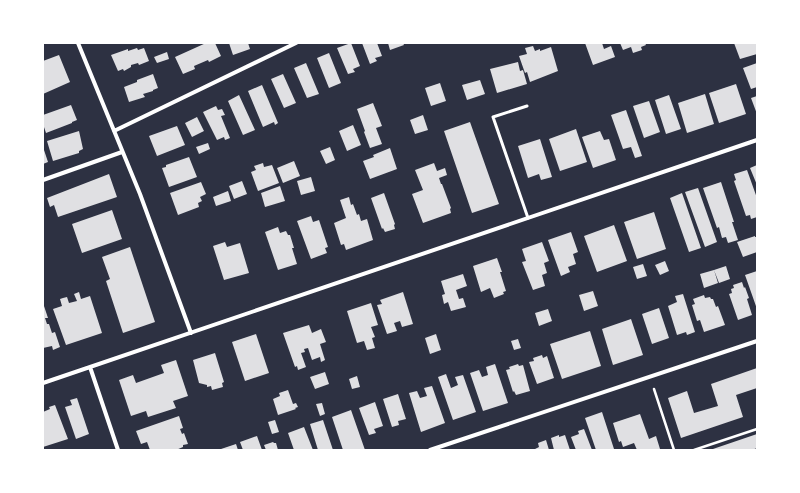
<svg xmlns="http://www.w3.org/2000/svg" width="800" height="493" font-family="'Work Sans',sans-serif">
<rect width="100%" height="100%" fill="#2d3142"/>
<path fill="#e0e0e3" d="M206,43H215L221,56L209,62L208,60L194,66L195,69L183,74L175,57Z
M229,43H248L250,49L233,55Z
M351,43L360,66L353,69L355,72L348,74L337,48Z
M362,43H377L382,56L375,58L377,61L370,64Z
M388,43H403L404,45L390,50Z
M585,43H602L604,49L611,46L615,57L593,65Z
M620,43H645L646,45L641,47L642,50L633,53L631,47L623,50Z
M734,43H757V54L740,59Z
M533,46L535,51L540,49V51L551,47L558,71L530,82L527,72L525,73L519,56L527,54L525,48Z
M137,48L138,50L144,48L149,61L139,65L138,63L131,65V67L124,71L123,69L118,71L111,55L128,49V51Z
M167,52L169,59L157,63L154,57Z
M329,53L341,83L329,88L317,58Z
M59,55L70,82L43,94V61Z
M518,62L520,71L523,70L527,84L497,93L490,69Z
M306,63L319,94L307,98L294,68Z
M757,63V87L751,89L743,68Z
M153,74L158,88L153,90V91L143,94L145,97L129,102L124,87L137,82V80Z
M283,74L296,103L284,108L271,79Z
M480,80L485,94L467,100L462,85Z
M440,83L446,101L431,106L425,88Z
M736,84L746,114L719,123L709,93Z
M262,85L278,123L275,125L274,122L263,127L248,91Z
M705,94L714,124L687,133L678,103Z
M239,95L255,130L243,135L228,101Z
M669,95L681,129L666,134L655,100Z
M757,96V114L751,98Z
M649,101L660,132L644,138L633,106Z
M373,103L382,126L376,128L382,144L370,148L364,132L365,131L357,109Z
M71,105L77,120L72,122V123L46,133L43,124V115Z
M216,106L218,110L222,109L225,115L221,116L230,138L225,140L224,137L217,140L203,112Z
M626,110L642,156L635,158L631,147L623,149L611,115Z
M423,115L428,130L415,134L410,120Z
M197,117L204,131L192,137L185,123Z
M470,122L499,204L472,213L444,131Z
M353,125L361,145L347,151L339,131Z
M177,126L185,145L157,156L149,136Z
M576,129L587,162L560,171L549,139Z
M79,131L83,149L79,151V153L53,161L47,141Z
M600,131L604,140L609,139L616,160L593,168L582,137Z
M540,139L552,177L541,180L539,174L528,178L518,146Z
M208,143L210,149L199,154L196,147Z
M43,147L48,162L43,164Z
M330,147L335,160L326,164L320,151Z
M390,148L397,169L370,179L363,161L374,157L373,155Z
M189,157L197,177L169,187L162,168L166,167V165Z
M294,161L300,176L283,183L277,168Z
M263,163L264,167L272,165L279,183L258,191L251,172L256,170L254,166Z
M434,163L437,171L445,168L447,175L439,178L441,184H442L451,208L450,209L451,213L423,223L412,194L423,190L415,170Z
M757,165V185L750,168Z
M747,170L757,198V217L751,219L750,215L746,216L734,181L736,180L734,174Z
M109,174L117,197L58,217L54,205L50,207L47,198Z
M311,177L315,191L301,195L297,181Z
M242,181L247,194L234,199L229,186Z
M201,182L206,194L200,197L202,201L198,203L199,207L178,215L170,193Z
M721,182L734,222H732L738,240L728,243L726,237L722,238L719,227L717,228L703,188Z
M280,186L285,201L265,207L261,193Z
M698,188L717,242L705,247L685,192Z
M228,191L231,201L216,206L213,197Z
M384,193L395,224L394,225L395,229L385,232L383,228L382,229L371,198Z
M682,193L701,248L689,252L670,198Z
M349,197L351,205L353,204L357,215L359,214L361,221L367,219L373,240L346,250L344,244L341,245L334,223L346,218L340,200Z
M112,210L122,239L82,253L72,224Z
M654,212L666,249L637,259L624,222Z
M311,216L313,222L319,220L328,247L325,248L327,253L311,259L297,221Z
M614,225L627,261L597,272L584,236Z
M278,227L280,233L286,231L288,235H290L294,248H292L297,264L278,270L265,232Z
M571,232L578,252L573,254L576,264L568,267L570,272L561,276L548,240Z
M755,236V237H757V252L743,257L737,242Z
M225,242L227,247L240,243L249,273L224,280L213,246Z
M542,242L549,261L544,263L547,273L542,275L545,286L533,290L522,262L526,261L522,249Z
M130,247L155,322L123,333L106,281L110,279L102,257Z
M497,258L502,272H500L506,291L503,292L504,294L494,298L490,288L481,292L473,266Z
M665,261L669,271L660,275L655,265Z
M643,264L647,276L637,279L633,267Z
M726,266L730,279L719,283L714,270Z
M714,270L718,283L704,288L700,274Z
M757,271V309L745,275Z
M463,274L467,286L456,290L459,299L463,298L466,307L451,311L448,302L444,304L442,295L445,294L441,281Z
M742,282L744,288L745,287L749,298L747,299L752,315L738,320L729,294L732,293L731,289L734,288L733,285Z
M593,291L598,306L584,311L579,295Z
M79,292L81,299L90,296L102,333L66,345L53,309L62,306L60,299L63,298L67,297L69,303L77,301L74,294Z
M403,292L413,324L402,327L400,321L394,323L397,331L387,334L377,305L382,304L380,300Z
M683,294L695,332L687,335L686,332L677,335L668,306L677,302L675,296Z
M704,295L705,298L710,297L711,299H713L716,307L718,306L725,325L704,332L700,320L697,321L692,305L695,304L693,299Z
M43,303L48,318H45L47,324H49L52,333L55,332L60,347L53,350L52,346L43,348Z
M371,303L378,325L371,327L375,337L372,338L375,348L367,350L364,341L357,343L347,311Z
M659,308L669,338L652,344L642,314Z
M548,309L552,321L539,326L535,313Z
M631,319L643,355L613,365L602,329Z
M309,325L312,333L321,329L326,342L320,344L325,360L321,362L320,357L312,360L308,348L304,349L305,352L301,353L306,367L298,370L297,366L295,367L283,333Z
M590,331L601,366L562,379L550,344Z
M256,334L269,373L245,381L232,342Z
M436,334L441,350L430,354L425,338Z
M518,339L521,348L514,350L511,341Z
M215,353L224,382L222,383L223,387L212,390L211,386L207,387V385L199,383L193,360Z
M542,355L543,358L547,356L554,378L537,384L529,362L534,361L533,358Z
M176,360L188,396L173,401L176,408L148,417L146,411L131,416L119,380L133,375L136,383L164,373L161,365Z
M495,364L508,403L483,411L470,373L479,370L482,377L488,375L486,367Z
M518,364L519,366L523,365L530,391L516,395L514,391L513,392L506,370L510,369L509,367Z
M757,368V388L736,395L743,417L681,438L668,398L687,391L694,413L718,406L711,384Z
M325,372L329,384L315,389L310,377Z
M446,374L451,388L458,385L455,377L463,375L476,412L453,420L438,377Z
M357,376L360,387L352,389L349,379Z
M432,386L445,423L421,432L409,393L417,391L420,398L427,396L424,388Z
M288,390L293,404L296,403L298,407L295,408L296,409L278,415L273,399L280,396L279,393Z
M398,394L406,419L398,421L399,425L392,427L383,399Z
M77,398L89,434L76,439L65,407L72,405L70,400Z
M375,402L383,426L374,429L376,433L369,435L359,408Z
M322,403L325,414L320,416L316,404Z
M55,405L68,439L43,447V412L50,409L49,407Z
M351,410L365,450H343L332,417Z
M602,412L614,449L611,450H596L585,418Z
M640,414L649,439L656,436L660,449L637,450L634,443L623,447L621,441L619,442L613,423Z
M179,416L183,428L180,429L182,434L184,433L188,444L183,445V447L176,450H150L147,442L141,444L136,431Z
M275,420L279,432L272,434L268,422Z
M323,420L333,450H318L310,424Z
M304,427L313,450H294L288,433Z
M584,429L592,450H576L571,437L579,434L578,431Z
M757,434V448L752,450H710Z
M559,435V437L565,435L570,450H554L551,438Z
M257,436L262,450H243L240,442Z
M546,440L549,450H533L539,447L538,443Z
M273,442L274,443H276L278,450H266L264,445Z
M236,444L238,450H218Z"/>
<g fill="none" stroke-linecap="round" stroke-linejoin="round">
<path stroke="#fff" stroke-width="2.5" d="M654,389L674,450
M694,450L757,429"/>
<path stroke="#fff" stroke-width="3" d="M527,106L493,117L528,218"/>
<path stroke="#fff" stroke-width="4" d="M78,43L140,194L191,333
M114,131L296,43
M43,180L122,152
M90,367L118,450
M43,383L757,140
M430,450L757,341"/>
</g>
<rect width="800" height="493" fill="none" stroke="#ffffff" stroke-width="88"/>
</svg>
